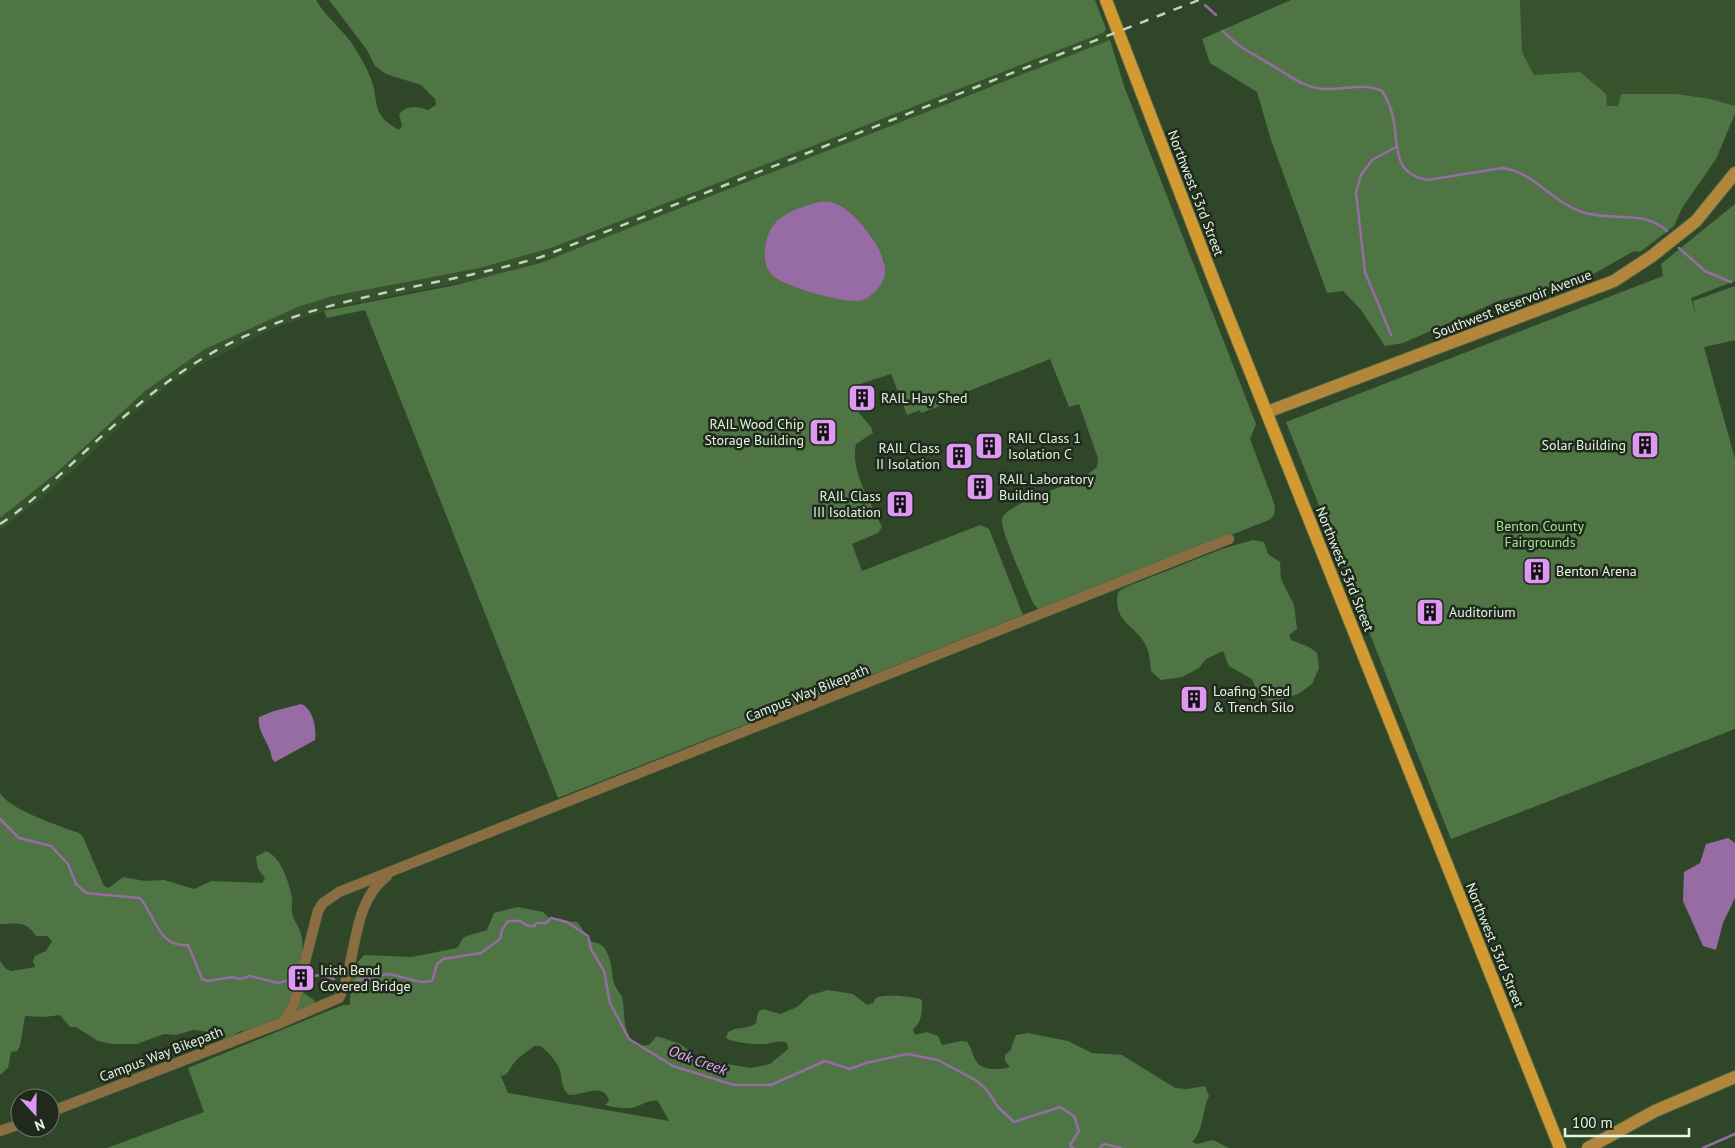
<svg xmlns="http://www.w3.org/2000/svg" width="1735" height="1148" font-family="'PT Sans',sans-serif">
<rect width="100%" height="100%" fill="#2f4728"/>
<path fill="#36532d" d="M1520,0H1735V106L1711,99L1676,94H1621L1618,106H1606L1580,72L1534,75L1522,52Z
M1106,29L1110,40L1091,49L965,96L579,249L498,275L337,307L274,328L196,367L165,388L134,413L52,490L0,530V518L54,475L145,391L205,349L242,331L298,307L333,296L480,268L551,248L1041,57L1103,33Z"/>
<path fill="#507545" fill-rule="evenodd" d="M0,0H316C326,18 344,30 355,48C360,57 367,68 371,79C380,104 370,114 399,130L402,126L399,114C408,105 416,106 428,110L436,105L435,99L421,85L386,74L375,66L367,50L329,0H1095L1106,29L1103,33L1041,57L551,248L480,268L333,296L298,307L205,349L145,391L54,475L0,518Z
M1291,0H1520L1522,52L1534,75L1580,72L1606,94L1607,106H1618L1621,94H1676L1711,99L1735,106V114L1716,159L1682,208L1674,226L1640,252L1634,251L1588,277L1501,300L1403,343L1385,346L1361,310L1343,291L1327,293L1271,140L1257,92L1210,63L1202,39Z
M1110,40L1124,86L1256,424L1250,439L1275,506L1274,515L1269,520L1039,610L1033,603C1027,588 1001,532 1002,520C1002,503 1082,484 1097,467L1098,458L1079,404L1069,407L1050,359L956,396L957,400L921,413L920,410L907,415L891,374L851,387L859,413L871,427L873,433L856,444C850,472 871,502 882,527L878,533L852,544L862,571L980,525L989,529L1023,615L558,798L365,310L327,318L324,311L456,285L540,263ZM870,234L885,262L803,288Z
M1735,204V281L1691,298L1696,316L1693,301L1735,286V340L1704,347L1735,459V729L1451,839L1286,422L1663,276L1661,264Z
M1253,540L1264,542L1268,554L1280,562L1281,579L1294,605L1297,629L1289,635L1291,640L1309,647L1317,653L1319,668L1312,684L1298,694L1273,702L1259,696L1252,679L1229,666L1223,651L1206,659L1199,668L1182,677L1161,680L1151,671C1150,664 1150,655 1147,648C1137,624 1112,624 1118,592L1126,587L1222,549Z
M0,793C8,809 62,827 79,833L83,837L104,886L109,888L123,877L145,881L164,880L194,889L212,881L262,883L265,878L258,869L256,857L266,851C281,857 289,882 292,898C293,903 291,908 292,913C294,922 302,930 302,939C303,948 302,957 303,966C286,984 299,989 314,1000L316,1005L300,1014L293,1005C279,1021 268,1023 251,1033L240,1031L226,1040L204,1031L193,1030L176,1035L164,1034L137,1044H112L98,1041L76,1027H70L60,1015L44,1017L25,1016L20,1046L17,1051L11,1052L8,1068L0,1075V961L6,969L12,971L35,967L33,961L35,956L46,951L52,941L47,936H36C25,920 18,924 0,924Z
M518,907L543,912L551,920L577,922C582,927 584,934 588,939C594,944 601,942 605,949C616,966 607,979 622,996C626,1015 620,1030 637,1046L649,1045L657,1036L680,1044L701,1060L751,1068L770,1064L788,1049L787,1043C778,1039 772,1044 763,1044C752,1044 734,1043 726,1038L728,1032C737,1026 748,1030 756,1023L758,1012L763,1009L780,1014L797,1007L810,995L828,990L853,994L867,1005L873,1003L876,998C883,994 914,996 922,1000C922,1012 922,1022 913,1029L915,1035L927,1032L938,1036L942,1045L961,1041L967,1042C972,1048 972,1054 976,1061C981,1071 1001,1070 1010,1067L1005,1061V1055L1010,1051L1016,1035L1028,1033L1068,1041L1092,1053L1122,1055L1175,1088L1187,1089L1205,1086L1209,1096C1202,1111 1204,1130 1192,1142L1197,1144L1213,1140L1229,1148H107L204,1112L188,1068L343,1005H350C349,992 354,981 352,969L364,955L412,957L457,948L464,937L487,930L494,913ZM534,1046H540C547,1050 556,1061 559,1068C563,1079 560,1087 569,1095C583,1096 604,1081 609,1101L605,1105C614,1107 622,1109 631,1108C640,1107 647,1099 658,1101L669,1121L508,1093L500,1074L502,1076C510,1073 509,1068 515,1062C519,1056 528,1052 534,1046Z"/>
<path fill="#976ba3" d="M815,203C821,202 828,201 834,203C854,209 888,252 885,273C884,284 874,294 865,299C852,307 782,286 772,275C766,269 764,258 765,250C767,219 789,211 815,203Z
M301,704C313,708 317,729 315,740L275,762L272,759C271,745 256,731 259,717L274,711Z
M1728,838L1735,843V898L1723,923L1716,950L1703,946L1683,901L1684,872L1700,863L1706,844Z"/>
<g fill="none" stroke-linecap="round" stroke-linejoin="round">
<path stroke="#976ba3" stroke-width="2.5" d="M1205,5L1216,15
M1223,31C1236,46 1253,54 1270,64C1289,75 1303,88 1325,89C1346,90 1363,82 1382,91C1387,99 1391,108 1393,117C1399,145 1391,174 1428,180L1502,168C1535,172 1551,202 1582,212C1611,222 1643,209 1667,231
M1679,248L1705,271L1731,282
M1391,335L1365,272L1356,192L1361,175L1372,160L1396,147
M0,819L19,838L51,846L68,864L76,884L86,893L140,898C155,916 159,948 188,945L202,979L207,981L233,977L240,979L250,976L278,983L298,978
M304,977L321,975L334,979
M357,980L389,974L421,982L432,981L437,964L443,959L481,953L500,939L502,930L508,921H520L528,926H534L537,923H546L551,918L567,922L588,936L591,949L604,971L610,1003L629,1039L673,1066L734,1085H771L825,1061L850,1069L866,1063L907,1054L938,1060L977,1081L987,1090L998,1107L1014,1122L1060,1107L1074,1116L1079,1131L1070,1145L1073,1148
M1100,1148L1104,1144L1121,1148
M1703,1148L1735,1134"/>
<defs>
<path id="street" d="M285,1021L339,998C358,961 350,904 387,876
M50,1112L283,1022L294,1004L318,911L323,903L339,892L1229,539
M0,1131L20,1124"/>
<path id="secondary" d="M1267,412L1614,281L1652,256L1696,221L1735,173
M1588,1148L1655,1111L1735,1077"/>
<path id="primary" d="M1106,0L1216,286L1560,1148"/>
</defs>
<use href="#street" stroke="#4c6346" stroke-width="11"/>
<use href="#secondary" stroke="#4c6346" stroke-width="14"/>
<use href="#primary" stroke="#4c6346" stroke-width="14"/>
<use href="#street" stroke="#8a6e42" stroke-width="10"/>
<use href="#secondary" stroke="#b3873b" stroke-width="12"/>
<use href="#primary" stroke="#d29a31" stroke-width="12"/>
<path stroke="#c3d3be" stroke-width="2.5" stroke-dasharray="9 9" stroke-linecap="butt" d="M0,524C29,505 53,481 78,458C118,421 158,385 205,357C311,294 426,291 541,257L1199,0"/>
</g>
<defs>
<symbol id="building-square" viewBox="-11 -11 22 22"><rect x="-9" y="-9" width="18" height="18" rx="4" fill="#df98f2" stroke="#1f2a1c"/><path d="M-4-6H4V6H1V3H-1V6H-4ZM-2.5-4.3h1.7v1.8h-1.7ZM.8-4.3h1.7v1.8H.8ZM-2.5-1h1.7V.8h-1.7ZM.8-1h1.7V.8H.8Z" fill="#111"/></symbol>
</defs>
<g fill-rule="evenodd">
<use href="#building-square" x="846" y="382" width="32" height="32"/>
<use href="#building-square" x="807" y="416" width="32" height="32"/>
<use href="#building-square" x="1629" y="429" width="32" height="32"/>
<use href="#building-square" x="973" y="430" width="32" height="32"/>
<use href="#building-square" x="943" y="440" width="32" height="32"/>
<use href="#building-square" x="964" y="471" width="32" height="32"/>
<use href="#building-square" x="884" y="488" width="32" height="32"/>
<use href="#building-square" x="1521" y="555" width="32" height="32"/>
<use href="#building-square" x="1414" y="596" width="32" height="32"/>
<use href="#building-square" x="1178" y="683" width="32" height="32"/>
<use href="#building-square" x="285" y="962" width="32" height="32"/>
</g>
<g text-anchor="middle" dominant-baseline="central" stroke-width="5" stroke-linejoin="round" paint-order="stroke">
<g font-size="14" fill="#e5f4e1" stroke="#1f2a1c">
<text transform="translate(1196 193) rotate(69)">Northwest 53rd Street</text>
<text transform="translate(1512 304) rotate(-21)">Southwest Reservoir Avenue</text>
<text transform="translate(1345 569) rotate(68)">Northwest 53rd Street</text>
<text transform="translate(807 693) rotate(-22)">Campus Way Bikepath</text>
<text transform="translate(1495 945) rotate(68)">Northwest 53rd Street</text>
<text transform="translate(161 1054) rotate(-21)">Campus Way Bikepath</text>
</g>
<g font-size="14" fill="#e5f4e1" stroke="#1f2a1c" text-anchor="start">
<text x="881" y="398">RAIL Hay Shed</text>
<text x="804" y="424" text-anchor="end">RAIL Wood Chip<tspan x="804" dy="16">Storage Building</tspan></text>
<text x="1008" y="438">RAIL Class 1<tspan x="1008" dy="16">Isolation C</tspan></text>
<text x="1626" y="445" text-anchor="end">Solar Building</text>
<text x="940" y="448" text-anchor="end">RAIL Class<tspan x="940" dy="16">II Isolation</tspan></text>
<text x="999" y="479">RAIL Laboratory<tspan x="999" dy="16">Building</tspan></text>
<text x="881" y="496" text-anchor="end">RAIL Class<tspan x="881" dy="16">III Isolation</tspan></text>
<text x="1556" y="571">Benton Arena</text>
<text x="1449" y="612">Auditorium</text>
<text x="1213" y="691">Loafing Shed<tspan x="1213" dy="16">&amp; Trench Silo</tspan></text>
<text x="320" y="970">Irish Bend<tspan x="320" dy="16">Covered Bridge</tspan></text>
</g>
<g font-size="14" fill="#a3e291" stroke="#1f2a1c">
<text x="1540" y="526">Benton County<tspan x="1540" dy="16">Fairgrounds</tspan></text>
</g>
<g font-size="15" font-style="italic" fill="#e8aaf9" stroke="#1f2a1c">
<text transform="translate(698 1060) rotate(20)">Oak Creek</text>
</g>
</g>
<g transform="translate(35 1113) rotate(159)"><circle r="24" fill="#1f2a1c" stroke="#6e7b6b"/>
<path d="M0-4L9 19L0 12L-9 19Z" fill="#df98f2"/>
<text y="-8" font-size="14" font-weight="bold" text-anchor="middle" fill="#e5f4e1">N</text>
</g>
<path d="M1565 1128v8h124v-8" fill="none" stroke="#e5f4e1" stroke-width="2.5"/>
<text x="1572" y="1128" font-size="15" fill="#e5f4e1" stroke="#1f2a1c" stroke-width="4" paint-order="stroke">100 m</text>
</svg>
